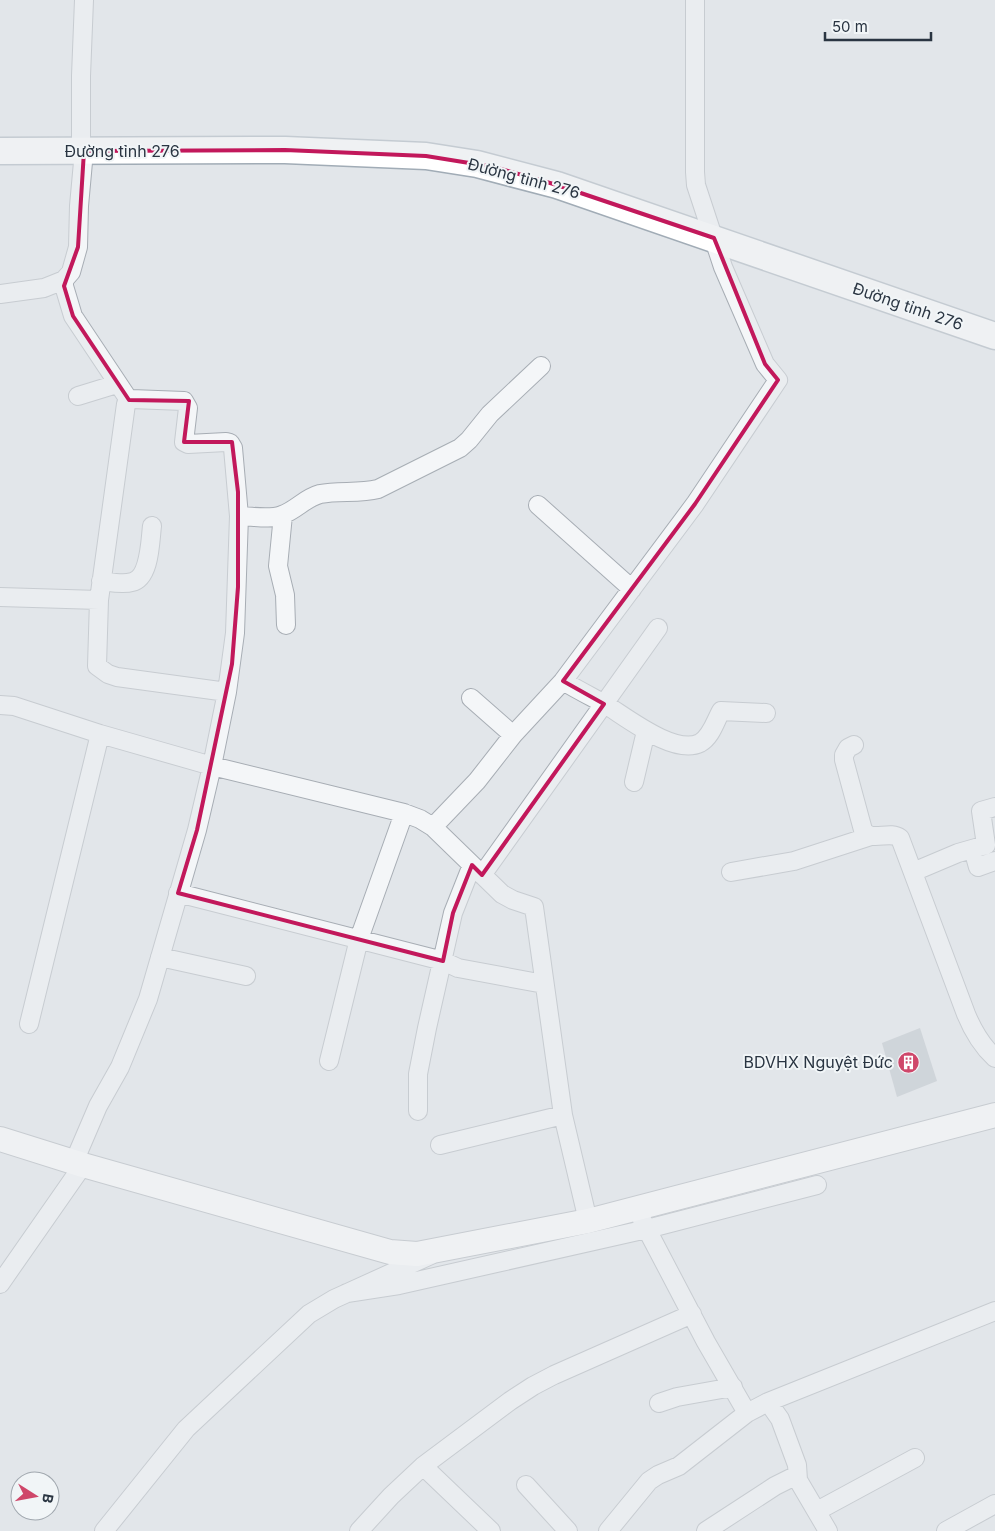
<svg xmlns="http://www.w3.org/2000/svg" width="995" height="1531" font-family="Inter,sans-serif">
<rect width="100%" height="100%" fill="#e2e6ea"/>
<path fill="#b9c0c7" d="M920,1028L937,1081L897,1097L882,1043Z"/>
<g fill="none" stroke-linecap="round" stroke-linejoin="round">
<defs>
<path id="street" d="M81,151V76L84,0
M84,151L79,206L78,247L71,272L64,280V286L73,316L129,400
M0,294L44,288L64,280
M78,396L117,384
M538,505L632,589
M283,515L278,566L285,595L286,625
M239,516C252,516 270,520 282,515C296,510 305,498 320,494C338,490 359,494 378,489L460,448L469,440L490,414L541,366
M101,581C110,582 123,585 132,582C150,578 150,542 152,526
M0,597L99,600
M563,681C576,689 590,696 603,703C625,716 674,756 700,743C711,737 715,722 721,711L766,713
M471,698L513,735
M0,705L14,706L100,734L212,766L404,813L420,819L433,827L502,894L513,900L534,907L563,1115L588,1221
M854,745L848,748L844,755V760L863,830C871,843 889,830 900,838L966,1014C973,1031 981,1045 995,1058
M634,782L646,731
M433,827L477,781L513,735L563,681L695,504L778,380L765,364L723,267L696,185L695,172V0
M973,849L978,867L995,861
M731,872L794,861L871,836
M913,872L958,853L986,845L981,811L995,807
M482,875L658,628
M178,893L443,961L458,968L544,984
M160,957L246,976
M29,1024L100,734
M329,1061L359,939L404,813
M418,1111V1074L427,1028L453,913L472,865
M440,1145L563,1115
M74,1162L98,1106L120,1067L148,999L197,830L212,766L227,692L235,633L239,516L233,448L230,443L226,442L188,444L184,442L188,408L184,401L131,399L126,404L99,600L97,666L108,674L117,677L227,692
M642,1220L706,1342L747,1413
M0,1284L83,1165
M347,1293L399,1285L647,1229L817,1185
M768,1402L780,1419L797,1465L798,1480L828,1531
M659,1403L677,1397L733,1387
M423,1466L491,1531
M526,1485L568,1531
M817,1511L915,1458
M104,1531L186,1429L309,1314L334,1299L431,1255
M359,1531L391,1496L423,1466L510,1401L533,1386L554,1375L692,1314
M608,1531L649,1481L658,1475L679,1466L747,1413L768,1402L995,1311
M706,1531L775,1486L797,1475
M946,1531L995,1504"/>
<path id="secondary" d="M0,1139L83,1165L390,1252L417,1254L588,1221L995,1115"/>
<path id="primary" d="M0,151L285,150L426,156L477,164L557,185L995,336"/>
</defs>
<use href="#street" stroke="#a7adb4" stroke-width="20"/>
<use href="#secondary" stroke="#a7adb4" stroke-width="26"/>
<use href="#primary" stroke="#a1acb6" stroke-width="29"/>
<use href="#street" stroke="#f4f6f8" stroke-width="18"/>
<use href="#secondary" stroke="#fff" stroke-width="24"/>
<use href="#primary" stroke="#fff" stroke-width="26"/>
</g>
<path d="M0 0H995V1531H0ZM285,150L426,156L494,167L557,185L714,238L765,364L778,380L695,504L563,681L604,704L482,875L472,865L453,913L443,961L178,893L197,830L232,664L238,587V492L232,442H184L189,401L129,400L73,316L64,286L78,247L84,151Z" fill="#e2e6ea" fill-opacity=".55" fill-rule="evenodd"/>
<path fill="none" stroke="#c2185b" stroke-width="4" stroke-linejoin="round" d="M285,150L426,156L494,167L557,185L714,238L765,364L778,380L695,504L563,681L604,704L482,875L472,865L453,913L443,961L178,893L197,830L232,664L238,587V492L232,442H184L189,401L129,400L73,316L64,286L78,247L84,151Z"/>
<defs>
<symbol id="building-disc" viewBox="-11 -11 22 22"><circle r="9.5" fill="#cf476a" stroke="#f1f5f7"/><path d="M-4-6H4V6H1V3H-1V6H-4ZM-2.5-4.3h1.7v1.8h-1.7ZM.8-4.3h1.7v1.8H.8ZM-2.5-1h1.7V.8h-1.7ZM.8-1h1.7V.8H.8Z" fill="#fff"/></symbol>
</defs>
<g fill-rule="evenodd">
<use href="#building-disc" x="896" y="1050" width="25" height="25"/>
</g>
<g text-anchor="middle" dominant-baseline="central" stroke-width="4" stroke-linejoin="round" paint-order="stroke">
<g font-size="16" fill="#2a3542" stroke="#f1f5f7">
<text x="122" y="151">Đường tỉnh 276</text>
<text transform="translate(524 178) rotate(15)">Đường tỉnh 276</text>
<text transform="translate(908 306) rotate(19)">Đường tỉnh 276</text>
</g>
<g font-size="16" fill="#2a3542" stroke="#f1f5f7" text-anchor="end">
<text x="893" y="1062">BDVHX Nguyệt Đức</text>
</g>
</g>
<g transform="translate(35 1496) rotate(101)"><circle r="24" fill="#f1f5f7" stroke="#a1a8af"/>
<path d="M0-4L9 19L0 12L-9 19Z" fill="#cf476a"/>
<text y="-8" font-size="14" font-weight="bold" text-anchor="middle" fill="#2a3542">B</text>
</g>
<path d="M825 32v8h106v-8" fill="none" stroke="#2a3542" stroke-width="2.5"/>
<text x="832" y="32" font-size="15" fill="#2a3542" stroke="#f1f5f7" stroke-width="4" paint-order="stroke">50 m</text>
</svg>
